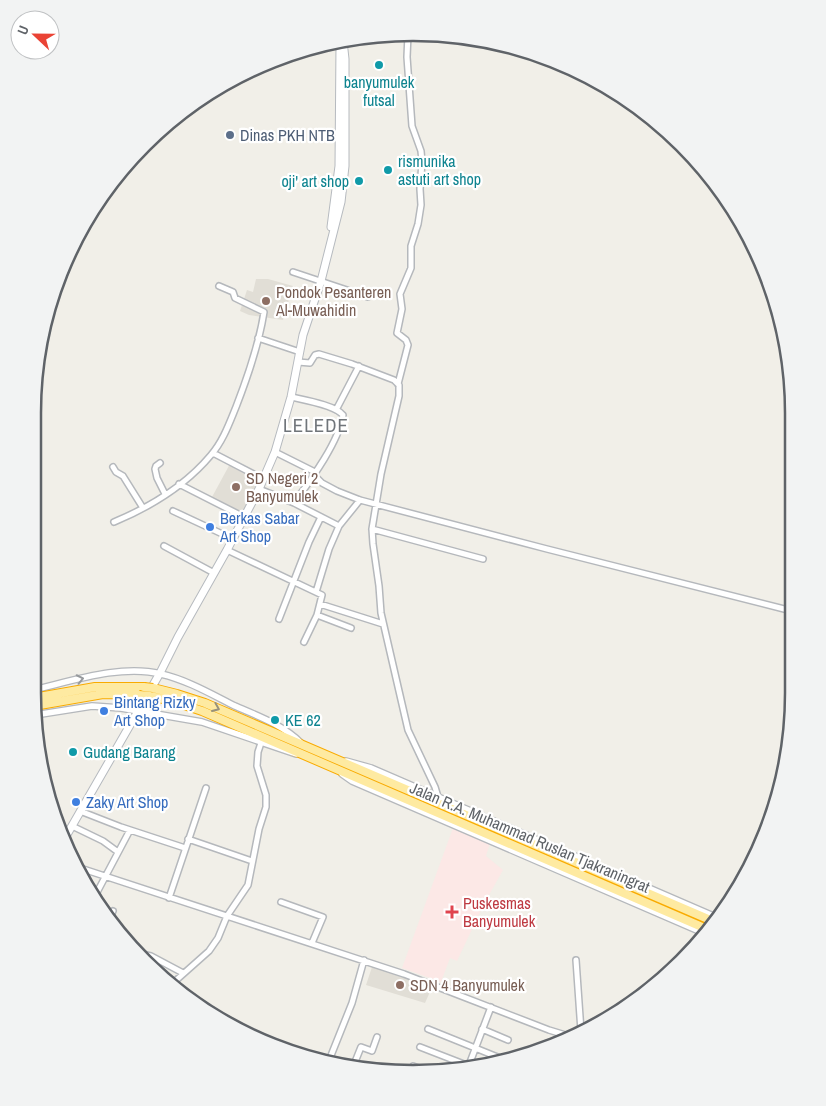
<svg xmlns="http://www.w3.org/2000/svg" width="826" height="1106" font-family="'Archivo Narrow',sans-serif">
<rect width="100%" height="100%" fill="#f1efe8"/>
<path fill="#e1ded6" d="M256,279H268L293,286L283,320L249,315L240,311L247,290L253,292Z
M231,462L261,478L242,513L212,497Z
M372,967L377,969L378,967L433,985L425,1003L366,985Z"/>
<path fill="#fce8e6" d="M453,828L490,843L486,856L503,870L484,904L457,961L450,958L441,982L402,968Z"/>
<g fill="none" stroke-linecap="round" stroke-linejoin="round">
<defs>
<path id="minor" d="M308,48L326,44
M293,272L368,297
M258,338L300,352
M298,362L310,363L315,355L319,354L352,364L394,380L399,385V396L381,474L372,529L373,544L379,586L381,613L408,730L435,787L438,797
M398,384L408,345L406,340L397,333L402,309L400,294L411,268V246L418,224L421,205L420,189L422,162L421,151L412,126L407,57L408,34
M291,397C304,400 335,405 343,415C339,442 310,481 294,503
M336,410L359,366
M275,452L315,472L316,477L322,483L337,491L360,500L547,549L792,611
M213,453L263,479
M160,463L156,466L155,469L157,478L165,494
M113,467L116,472L123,476L143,508
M179,484L244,517
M259,489L294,503L339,526
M173,511L233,539
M114,522C150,507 186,485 211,455C223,441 229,424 236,407C248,376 259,345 264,312L235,298L233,292L219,286
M372,529L483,559
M164,546L214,573
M227,550L322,595L317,615L304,642
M316,592L329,549L339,526L360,500
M320,604L383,624
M317,615L351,628
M279,619L309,542L321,517
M80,811L121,827L185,848
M72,826L103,841L118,852
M188,839L252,861
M77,867L404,974L549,1030L572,1037
M94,898L130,830
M169,898L206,788
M281,902L323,917L312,943
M110,918L113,911
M137,953L151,956L183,973
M576,960L581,1031
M173,983L209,951L218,938L227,916L248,885L259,829L266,807V795L257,766L258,752L261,743
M428,1029L500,1058
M482,1029L508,1040
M420,1047L469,1066
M328,1063L352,1003L364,960
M469,1065L491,1007
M413,1066L430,1072
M353,1067L361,1047L372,1051L377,1037"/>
<path id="tertiary" d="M33,690C72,681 121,664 161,674C187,680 211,694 235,706C258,716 283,725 301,743
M35,715L92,706L121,708L202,722L296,754
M346,761L371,768L718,918
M342,774L352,781L706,934"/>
<path id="secondary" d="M331,227L339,166L340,45L342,41
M65,838L160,673L178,637L227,550L259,489L275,452L291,397L303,335L321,281L341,202L345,166V59L343,41"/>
<path id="trunk" d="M153,688L177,694L205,703L715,922
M150,696L172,701L202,711L709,930
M33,698L95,687H144
M34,706L103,694L139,695"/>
</defs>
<use href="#minor" stroke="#b5b8bc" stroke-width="8"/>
<use href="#tertiary" stroke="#b5b8bc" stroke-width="8"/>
<use href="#secondary" stroke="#b6babf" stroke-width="9"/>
<use href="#trunk" stroke="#f9ab00" stroke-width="10"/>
<use href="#minor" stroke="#fff" stroke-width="5"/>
<use href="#tertiary" stroke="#fff" stroke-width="5.5"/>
<use href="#secondary" stroke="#fff" stroke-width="7"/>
<use href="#trunk" stroke="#feeaa1" stroke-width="8"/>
<defs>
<path id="trunk-bridge" d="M144,687L153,688
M139,695L150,696"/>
</defs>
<use href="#trunk-bridge" stroke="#f9ab00" stroke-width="10" stroke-linecap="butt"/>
<use href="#trunk-bridge" stroke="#feeaa1" stroke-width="8"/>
</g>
<defs><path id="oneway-chevron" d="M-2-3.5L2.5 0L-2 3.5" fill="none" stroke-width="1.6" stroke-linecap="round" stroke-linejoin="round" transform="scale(1.25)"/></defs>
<use stroke="#979a9d" href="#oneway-chevron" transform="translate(80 679) rotate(-12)"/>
<use stroke="#97927c" href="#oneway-chevron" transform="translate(216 708) rotate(23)"/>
<g fill="#0f9aa8" stroke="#fff" stroke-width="2">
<circle cx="379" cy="65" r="5"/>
<circle cx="388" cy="170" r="5"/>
<circle cx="359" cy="181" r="5"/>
<circle cx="275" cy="720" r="5"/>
<circle cx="73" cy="752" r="5"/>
</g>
<circle fill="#5c6f8a" stroke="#fff" stroke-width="2" cx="230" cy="135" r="5"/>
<g fill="#8d6e63" stroke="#fff" stroke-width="2">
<circle cx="266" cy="301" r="5"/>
<circle cx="236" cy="487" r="5"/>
<circle cx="400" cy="985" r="5"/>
</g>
<g fill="#3f7fe0" stroke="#fff" stroke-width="2">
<circle cx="210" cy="527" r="5"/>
<circle cx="104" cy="711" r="5"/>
<circle cx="76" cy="802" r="5"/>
</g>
<path fill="#e0444e" stroke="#fff" stroke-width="2" d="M449.5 904.5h5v5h5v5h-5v5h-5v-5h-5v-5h5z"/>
<g text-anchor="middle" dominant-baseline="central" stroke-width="4.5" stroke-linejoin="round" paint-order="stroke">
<g font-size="16" fill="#0d838f" stroke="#fff" text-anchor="start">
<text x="379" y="82" text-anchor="middle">banyumulek<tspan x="379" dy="18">futsal</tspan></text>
<text x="398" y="161">rismunika<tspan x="398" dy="18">astuti art shop</tspan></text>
<text x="349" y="181" text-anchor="end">oji' art shop</text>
<text x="285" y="720">KE 62</text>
<text x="83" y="752">Gudang Barang</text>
</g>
<g font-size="16" fill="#4e5e75" stroke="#fff" text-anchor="start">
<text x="240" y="135">Dinas PKH NTB</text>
</g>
<g font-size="16" fill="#785e54" stroke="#fff" text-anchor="start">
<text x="276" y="292">Pondok Pesanteren<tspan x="276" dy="18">Al-Muwahidin</tspan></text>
<text x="246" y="478">SD Negeri 2<tspan x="246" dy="18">Banyumulek</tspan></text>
<text x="410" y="985">SDN 4 Banyumulek</text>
</g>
<g font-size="16" fill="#366cbe" stroke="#fff" text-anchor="start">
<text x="220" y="518">Berkas Sabar<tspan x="220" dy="18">Art Shop</tspan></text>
<text x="114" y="702">Bintang Rizky<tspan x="114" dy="18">Art Shop</tspan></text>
<text x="86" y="802">Zaky Art Shop</text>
</g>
<g font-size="16" fill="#5f6368" stroke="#fff">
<text transform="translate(530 837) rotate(23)">Jalan R.A. Muhammad Ruslan Tjakraningrat</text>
</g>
<g font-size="16" fill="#be3a42" stroke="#fff" text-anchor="start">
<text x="463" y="903">Puskesmas<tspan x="463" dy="18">Banyumulek</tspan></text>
</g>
<g font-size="19" letter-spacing="1" fill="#70757a" stroke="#fff">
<text x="316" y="425">LELEDE</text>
</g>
</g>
<path d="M0 0H826V1106H0ZM413 41H413A372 372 0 0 1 785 413V693A372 372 0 0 1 413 1065H413A372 372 0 0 1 41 693V413A372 372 0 0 1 413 41Z" fill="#f2f3f3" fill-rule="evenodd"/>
<path fill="none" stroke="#5f6368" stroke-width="2.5" d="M413 41H413A372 372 0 0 1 785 413V693A372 372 0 0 1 413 1065H413A372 372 0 0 1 41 693V413A372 372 0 0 1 413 41Z"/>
<g transform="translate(35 35) rotate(292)"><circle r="24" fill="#ffffff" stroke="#bfc1c3"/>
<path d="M0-4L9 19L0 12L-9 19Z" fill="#ea4335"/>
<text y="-8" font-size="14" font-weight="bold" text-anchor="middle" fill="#5f6368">U</text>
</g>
</svg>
